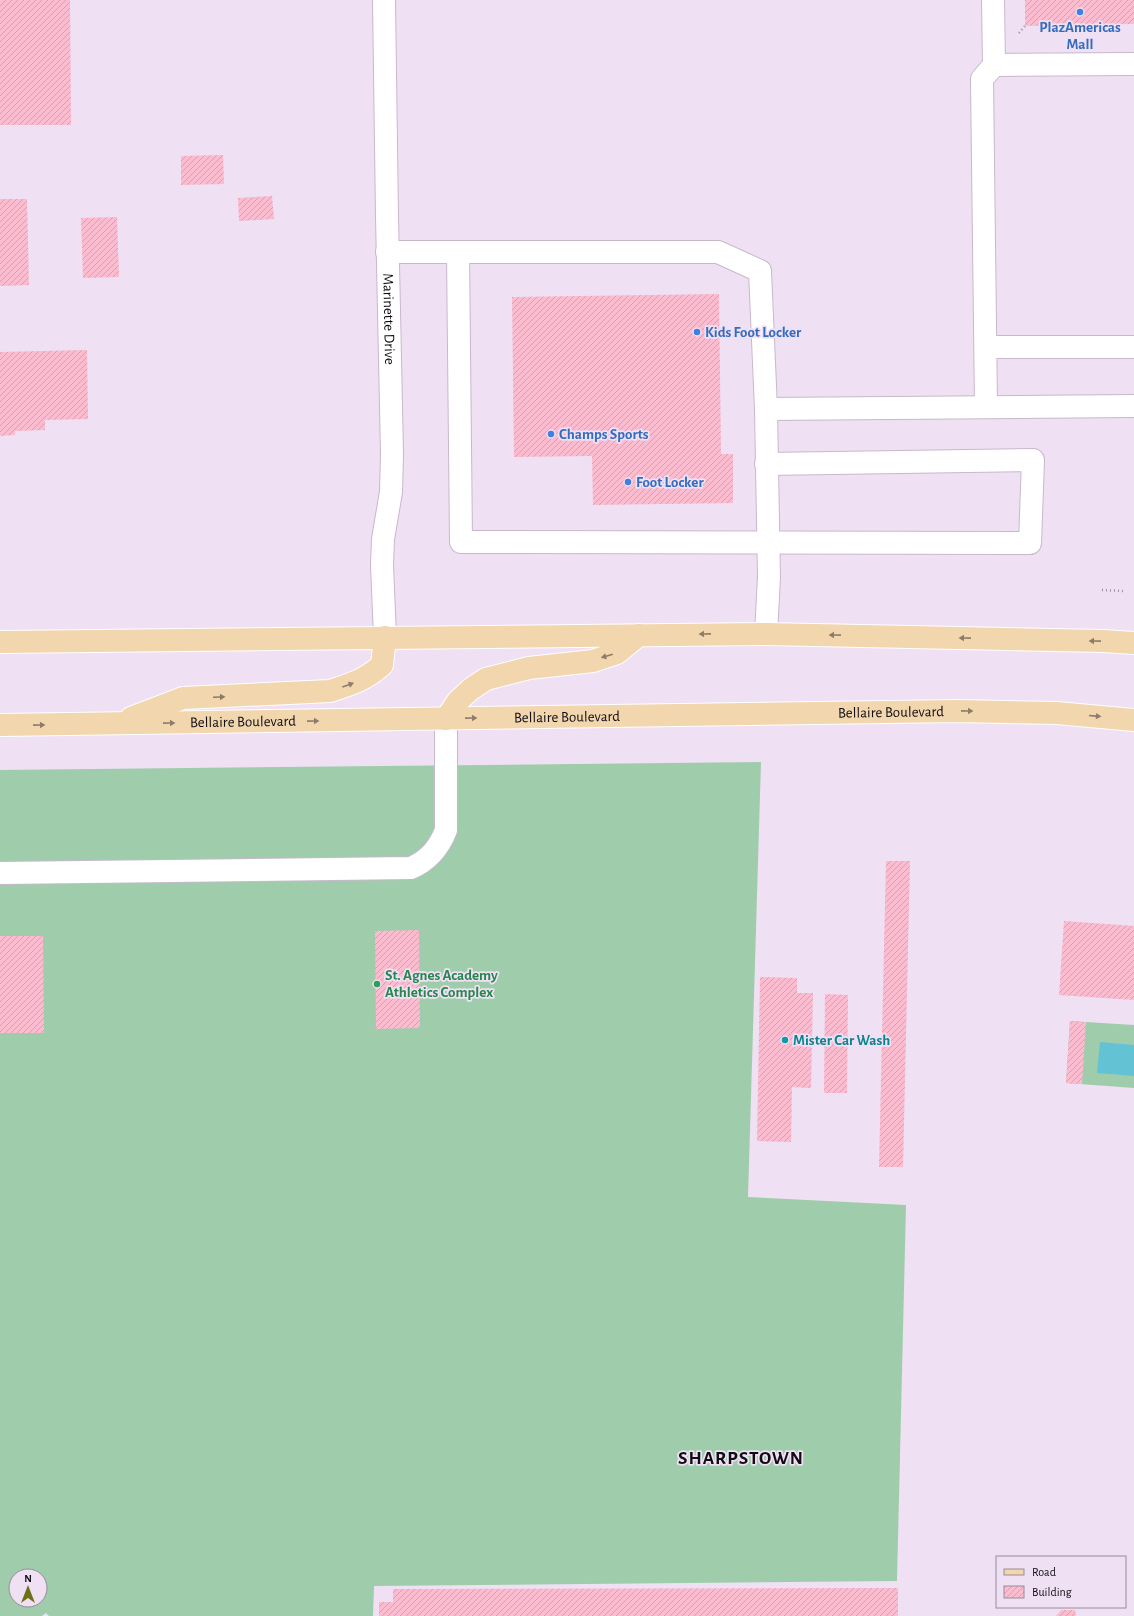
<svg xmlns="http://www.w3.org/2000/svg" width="1134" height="1616" font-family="'Alegreya Sans',sans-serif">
<defs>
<pattern id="building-hatch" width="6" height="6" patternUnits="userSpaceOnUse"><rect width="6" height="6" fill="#fabcce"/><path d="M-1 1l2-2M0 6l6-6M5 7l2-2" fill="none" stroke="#d5a0b0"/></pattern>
</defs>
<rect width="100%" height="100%" fill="#efe0f4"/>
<path fill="#9fcdab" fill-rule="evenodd" d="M761,762L748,1197L906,1205L897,1581L374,1586L373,1616H49L46,1613L42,1616H0V770ZM16,1576H40V1600H16Z
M1070,1021L1134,1025V1088L1066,1083Z"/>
<path fill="#63c3d5" d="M1100,1042L1134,1045V1076L1097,1073Z"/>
<path fill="url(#building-hatch)" d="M0,0H70L71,125H0Z
M1025,0H1134V24L1025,26Z
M223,155L224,184L181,185V156Z
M272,196L274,219L239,221L238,198Z
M0,199H27L29,285L0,286Z
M117,217L119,277L83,278L81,218Z
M719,294L721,454H733V503L593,505L592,456L514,457L512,297Z
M87,350L88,419L45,420V430L15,431V435L0,436V352Z
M886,861H910L903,1167H879Z
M1064,921L1134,926V1000L1059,995Z
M419,930L420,1028L376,1029L375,931Z
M0,936H43L44,1033H0Z
M760,977L797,978V993H813L811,1088L792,1087L791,1142L757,1141Z
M825,994L848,995L847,1093H824Z
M1070,1021L1086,1022L1082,1084L1066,1083Z
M898,1588V1616H379V1602H393V1589Z
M1061,1610H1075L1076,1616H1056Z"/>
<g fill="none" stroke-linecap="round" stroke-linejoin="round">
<defs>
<g id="minor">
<path id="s1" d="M384,0L387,216L392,454L391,492L383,539L382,565L385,637"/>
<path d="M993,0L994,65L1134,64"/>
<path d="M387,252H718L760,271L766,409L769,577L766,634"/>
<path d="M458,253L461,542L1030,543L1033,460L766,464"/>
<path d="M986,347H1134"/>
<path d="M986,407L982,79L994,65"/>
<path d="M766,409L1134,406"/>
<path d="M0,873L411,868C429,860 439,848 446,830V719"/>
</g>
<g id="major">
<path d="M0,642L766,634L1103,641L1134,643"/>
<path d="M131,718L183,698L330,691C352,684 365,680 382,665L385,637"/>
<path d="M446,719L458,701L471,689L486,679L529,668L593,661L617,653L639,635"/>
<path id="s2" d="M0,725L957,711L1057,713L1134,720"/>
</g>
</defs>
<use href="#minor" stroke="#c7b9cb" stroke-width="24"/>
<use href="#major" stroke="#fff" stroke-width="24"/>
<path stroke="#9d92a1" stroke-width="2.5" stroke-dasharray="1 3" stroke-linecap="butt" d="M1019,33L1025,26
M1102,590L1123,591"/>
<use href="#minor" stroke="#fff" stroke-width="22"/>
<use href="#major" stroke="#f1d6ae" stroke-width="22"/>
</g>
<defs><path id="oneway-solid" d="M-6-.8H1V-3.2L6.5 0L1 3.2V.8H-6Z"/></defs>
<g fill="#8d7c68">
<use href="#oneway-solid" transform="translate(705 634) rotate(179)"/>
<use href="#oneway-solid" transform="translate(835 635) rotate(-179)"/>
<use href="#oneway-solid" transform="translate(965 638) rotate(-179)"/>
<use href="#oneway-solid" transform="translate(1095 641) rotate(-179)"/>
<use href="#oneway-solid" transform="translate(607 656) rotate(164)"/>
<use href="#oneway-solid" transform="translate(348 685) rotate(-20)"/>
<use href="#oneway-solid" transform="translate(219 697) rotate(-2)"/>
<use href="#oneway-solid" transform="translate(967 711) rotate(1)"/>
<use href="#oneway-solid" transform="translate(1095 716) rotate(5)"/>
<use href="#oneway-solid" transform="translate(471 718) rotate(-1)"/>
<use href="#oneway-solid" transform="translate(313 721) rotate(-1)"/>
<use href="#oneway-solid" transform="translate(169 723) rotate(-1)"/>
<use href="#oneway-solid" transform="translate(39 725) rotate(-1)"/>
</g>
<g fill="#3f7fe0" stroke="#efe0f4" stroke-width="1.5">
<circle cx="1080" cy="12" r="4"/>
<circle cx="697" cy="332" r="4"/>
<circle cx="551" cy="434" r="4"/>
<circle cx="628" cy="482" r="4"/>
</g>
<circle fill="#2e9e5b" stroke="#efe0f4" stroke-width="1.5" cx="377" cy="984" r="4"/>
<circle fill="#0f9aa8" stroke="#efe0f4" stroke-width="1.5" cx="785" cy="1040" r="4"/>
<g text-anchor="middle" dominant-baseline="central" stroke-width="3.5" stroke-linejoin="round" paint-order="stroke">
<g font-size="15" font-weight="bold" fill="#366cbe" stroke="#efe0f4" text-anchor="start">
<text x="1080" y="27" text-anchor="middle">PlazAmericas<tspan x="1080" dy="17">Mall</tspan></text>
<text x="705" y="332">Kids Foot Locker</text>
<text x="559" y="434">Champs Sports</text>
<text x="636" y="482">Foot Locker</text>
</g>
<g font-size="15" fill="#120d13" stroke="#efe0f4">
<text stroke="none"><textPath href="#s1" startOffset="319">Marinette Drive</textPath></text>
<text stroke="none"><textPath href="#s2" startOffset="891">Bellaire Boulevard</textPath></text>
<text stroke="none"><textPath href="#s2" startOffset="567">Bellaire Boulevard</textPath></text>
<text stroke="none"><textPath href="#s2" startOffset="243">Bellaire Boulevard</textPath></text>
</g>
<g font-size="15" font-weight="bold" fill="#27864d" stroke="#efe0f4" text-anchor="start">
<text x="385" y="975">St. Agnes Academy<tspan x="385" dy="17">Athletics Complex</tspan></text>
</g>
<g font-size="15" font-weight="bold" fill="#0d838f" stroke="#efe0f4" text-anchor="start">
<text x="793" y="1040">Mister Car Wash</text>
</g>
<g font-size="19" font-weight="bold" letter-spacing="1" fill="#120d13" stroke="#efe0f4">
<text x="741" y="1458">SHARPSTOWN</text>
</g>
</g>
<rect x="996" y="1556" width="130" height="52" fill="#efe0f4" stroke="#978c9a"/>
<rect x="1004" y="1569" width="20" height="6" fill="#f1d6ae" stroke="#978c9a"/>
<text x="1032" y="1576" font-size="12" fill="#120d13">Road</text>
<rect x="1004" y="1586" width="20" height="12" fill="url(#building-hatch)" stroke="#978c9a"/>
<text x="1032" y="1596" font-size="12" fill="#120d13">Building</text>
<g transform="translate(28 1588)"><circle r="19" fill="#efe0f4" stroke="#978c9a"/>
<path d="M0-3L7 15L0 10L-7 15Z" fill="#6e7015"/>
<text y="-6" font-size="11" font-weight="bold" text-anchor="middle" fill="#120d13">N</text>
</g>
</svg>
